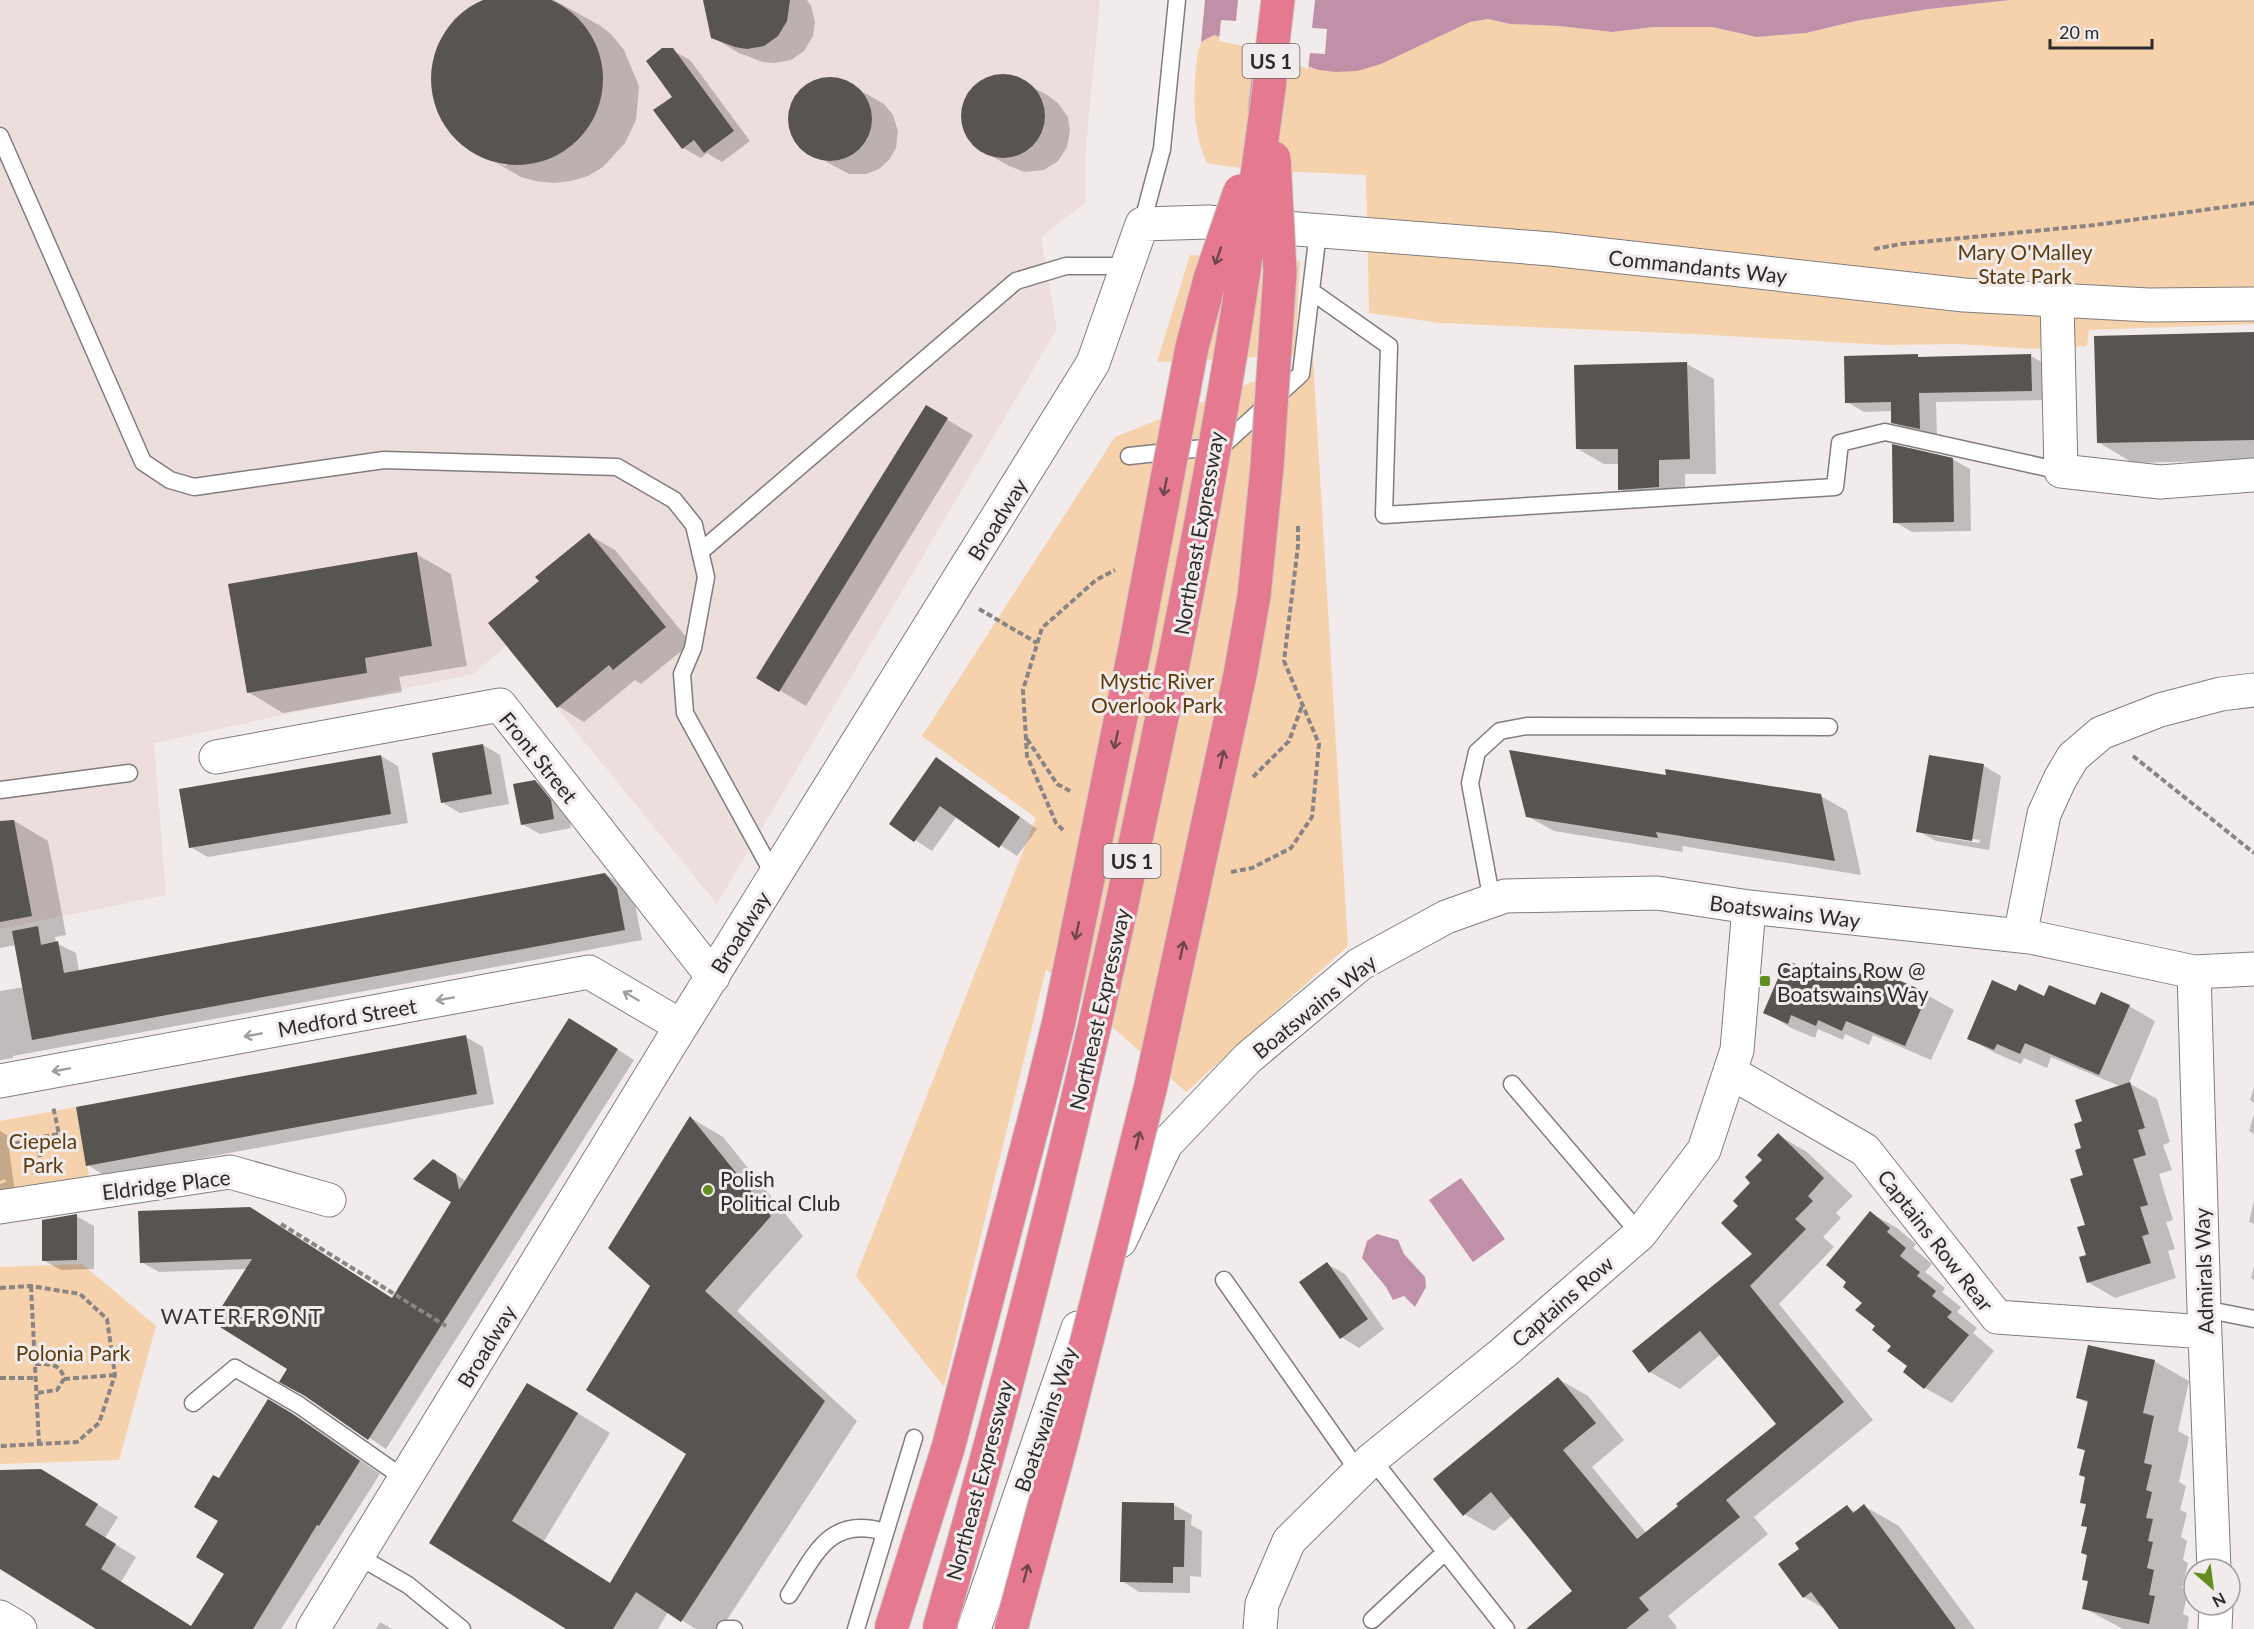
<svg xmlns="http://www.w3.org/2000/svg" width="2254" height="1629" font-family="Lato,sans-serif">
<rect width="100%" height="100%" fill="#f1ebeb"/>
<path fill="#ecdedc" d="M0,0H1100L1086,148L1085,203L1041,237L1057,329L717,904L506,646L473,674L154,743L166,895L0,929Z"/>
<path fill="#f6d2ac" d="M2010,0H2254V324L2089,330L2087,346L2031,349L1959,344L1885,345L1693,334L1440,323L1369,313L1366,175C1313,171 1259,173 1207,163C1191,130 1193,87 1198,52L1201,42L1214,35L1319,70L1380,64L1470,22L1488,19L1510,24L1559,26L1612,32L1654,27H1712L1757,37L1806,33L1856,21L1929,9Z
M1190,255L1300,261L1295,355L1157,362Z
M1313,358L1348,946L1186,1092L1046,969L944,1387L856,1276L1036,818L922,736L1115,437Z
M76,1107L90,1181L2,1198L0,1185V1121Z
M82,1264L156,1326L119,1460L0,1464V1267Z"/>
<path fill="#c090a9" d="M1205,0H2010L1929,9L1856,21L1806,33L1757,37L1712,27H1654L1612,32L1559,26L1510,24L1488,19L1470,22L1381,64L1357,71L1336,72L1319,70L1214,35L1201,42Z
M1461,1178L1505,1239L1473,1262L1429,1200Z
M1377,1234L1398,1240L1404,1254L1425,1277L1426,1287L1415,1307L1404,1296L1393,1300L1386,1287L1362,1258L1367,1241Z"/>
<path fill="#f1ebeb" d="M1238,0H1315L1312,28L1327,29L1325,54L1310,53L1308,69L1242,46L1219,41L1221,20L1236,21Z"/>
<path fill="#0003" fill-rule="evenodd" d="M484,0H554L599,25L611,34L624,50L639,86L636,120L625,143L603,167L588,176L571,181L553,183L535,181L521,177L495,162L506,166L507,163L490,158L494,162L467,146L445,122L433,92V62L438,44L454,19L470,6Z
M709,0H807L811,6L815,22L813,36L804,51L791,60L774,63L763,62L739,53L712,37Z
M672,50L690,60L750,141L722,162L707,153L701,158L683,148L655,111L674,97Z
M1003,76L1019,80L1047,95L1058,103L1068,117L1070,131L1067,147L1058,161L1044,170L1024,172L1009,166L981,150L971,141L964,128L962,112L966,98L975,87L989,78Z
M825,79L844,81L884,104L893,115L898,131L896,148L889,160L879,169L866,174H849L804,150L795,139L790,123L792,106L800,92L811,84Z
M2254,334V460L2133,463L2098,442Z
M1917,356L1922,359L2031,356L2048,366L2049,400L1936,402L1937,438L1910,432L1893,422V411L1864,412L1847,402Z
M1687,364L1714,379L1716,474H1685V502L1646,504L1620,489V464H1604L1578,449L1576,367Z
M926,407L973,435L806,706L759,678Z
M1952,459L1970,469L1971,531L1912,532L1895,522Z
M589,535L615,550L691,643L641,684L635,680L584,722L558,706L541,581Z
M416,554L451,574L467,666L399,677L402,692L283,713L248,692Z
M483,745L500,755L509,804L460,813L443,803Z
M381,756L398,766L408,823L208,857L190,847Z
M1930,757L1984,766L2001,776L1989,850L1936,841L1918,831ZM1935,833L1980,840L1979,843L1935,836Z
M936,759L954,770L1037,829L1017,856L957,816L932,851L891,824Z
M1668,777L1821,796L1847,811L1861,875L1682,846L1683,852L1554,831L1527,816Z
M535,781L552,792L568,812L571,828L540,834L522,824Z
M13,820L48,841L66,935L55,937L56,943L76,953L79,971L605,874L623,885L634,899L642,940L13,1056V1058L0,1060V991L24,987L16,945L0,948V823Z
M1810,972L1866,978L1927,995L1954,1010L1931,1060L1873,1035L1869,1045L1845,1034L1843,1040L1818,1029L1815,1038L1791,1028L1765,1012Z
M2016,992L2096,1007L2129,1006L2155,1021L2129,1083L2157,1099L2170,1142L2163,1145L2172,1170L2159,1174L2173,1220L2166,1222L2175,1249L2168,1251L2176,1278L2115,1298L2088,1282L2084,1122L2122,1087L2051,1057L2047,1068L2024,1058L2021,1064L1995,1053L1968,1038Z
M587,1030L634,1060L386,1449L306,1395L289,1369L248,1269L159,1272L141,1262L139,1212L393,1300L453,1202L451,1171L466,1181Z
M466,1037L483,1047L494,1104L105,1176L88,1165Z
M2254,1087V1103L2250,1100Z
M2254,1114V1134L2249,1131Z
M691,1118L723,1137L803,1236L737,1311L857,1421L721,1629H696L668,1612L658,1629H569L431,1542L561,1403L610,1433L544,1541L611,1584L688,1454L652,1286Z
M0,1131L7,1135L15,1192L0,1195V1184L6,1182L5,1179L0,1181Z
M1778,1135L1807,1152L1853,1196L1836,1213L1841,1218L1823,1237L1834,1247L1779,1304L1873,1420L1754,1517L1768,1534L1668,1616L1677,1627L1675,1629H1554L1574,1591L1512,1516L1494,1531L1464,1514L1558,1379L1588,1396L1624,1440L1592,1467L1647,1534L1778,1424L1721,1354L1680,1389L1650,1372L1754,1254L1740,1206Z
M2254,1200V1224L2249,1222Z
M1871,1213L1897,1228L1916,1244L1913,1248L1932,1264L1925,1272L1945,1288L1942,1292L1961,1307L1957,1312L1977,1328L1973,1333L1994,1351L1952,1403L1925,1388L1905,1372L1909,1366L1877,1326L1864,1302Z
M76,1216L94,1226V1269L61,1270L43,1260Z
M1327,1264L1345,1274L1384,1329L1359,1348L1341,1337Z
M2254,1266V1280L2251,1278Z
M2154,1361L2189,1381L2178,1431L2189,1437L2179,1482L2186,1486L2180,1510L2187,1513L2181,1537L2187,1541L2183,1560L2188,1563L2182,1588L2188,1591L2183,1614L2189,1617L2187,1629H2123L2084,1608L2089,1582L2083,1579L2088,1556L2082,1552L2088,1528L2083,1525L2087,1505L2081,1502L2086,1478L2081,1474L2086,1452L2079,1448L2089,1404L2077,1397Z
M269,1401L315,1428L380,1474L281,1629H99L0,1567V1471L63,1483L118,1517L105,1538L136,1557L121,1582L192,1627L226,1573L220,1521Z
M1174,1505L1192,1515L1191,1525L1202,1531L1201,1577L1190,1576V1593L1139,1592L1122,1581Z
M1864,1506L1899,1526L1975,1629H1840L1827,1610L1804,1597L1780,1564L1801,1549L1847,1507L1856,1512Z
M380,1622L392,1629H376Z"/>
<path fill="#585452" d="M431 79a86 86 0 1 1 172 0a86 86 0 1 1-172 0Z
M703,0H790L787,21L778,36L764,46L747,49L735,47L711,38Z
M662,48H673L734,131L704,153L694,140L682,149L653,110L672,97L646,61Z
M961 116a42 42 0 1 1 84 0a42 42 0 1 1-84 0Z
M788 119a42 42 0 1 1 84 0a42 42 0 1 1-84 0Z
M2254,332V440L2097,443L2094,336Z
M1918,354V357L2031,354L2032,391L1919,393L1920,429L1891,423V402L1845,403L1844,356Z
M1687,362L1690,459L1659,460V487L1618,490V449H1576L1574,365Z
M926,405L948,418L779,692L756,678Z
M1892,444L1953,458L1954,522L1893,523Z
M589,533L666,627L613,670L609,665L557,708L488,623L539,581L535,577Z
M417,552L432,646L365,658L367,673L247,693L228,584Z
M483,744L492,794L441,803L432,753Z
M1509,750L1666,775L1665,769L1821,794L1835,861L1656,832L1658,838L1526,817Z
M381,755L391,814L189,848L179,789Z
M1929,755L1984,764L1972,841L1916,832Z
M936,757L1020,817L999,848L940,806L914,842L889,824Z
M535,780L551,800L554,819L521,825L513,784Z
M14,820L32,916L0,922V821Z
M605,873L617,888L625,930L32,1040L12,931L38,926L41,945L58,941L64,973Z
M1786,960L1809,970L1812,962L1836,973L1840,964L1865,976L1869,967L1928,993L1905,1046L1846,1021L1842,1031L1818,1020L1816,1026L1791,1015L1788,1024L1763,1013Z
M1992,980L2016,991L2019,984L2044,996L2049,985L2095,1005L2101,992L2130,1005L2099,1075L2025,1043L2020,1054L1997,1044L1994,1050L1967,1039Z
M569,1018L618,1049L368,1440L305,1396L279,1382L287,1369L212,1322L252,1259L140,1263L138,1211L250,1207L392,1298L451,1202L413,1179L433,1159L456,1174L459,1190Z
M466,1035L477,1094L86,1166L76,1107Z
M2130,1082L2145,1128L2138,1130L2146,1155L2133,1159L2148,1205L2140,1207L2149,1234L2142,1236L2151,1263L2087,1283L2079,1257L2086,1255L2077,1227L2085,1225L2070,1179L2083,1175L2075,1150L2081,1148L2074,1124L2082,1121L2075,1100Z
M690,1116L771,1216L705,1291L825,1401L681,1622L636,1592L613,1629H566L429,1543L527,1383L578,1413L512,1521L610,1583L686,1454L586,1390L650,1286L608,1248Z
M1778,1133L1824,1178L1808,1196L1813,1201L1795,1219L1806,1229L1750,1286L1844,1402L1726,1500L1740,1517L1639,1598L1649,1610L1626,1629H1526L1572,1591L1491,1492L1463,1516L1433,1479L1558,1377L1596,1423L1563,1450L1637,1539L1678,1506L1676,1504L1776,1424L1700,1331L1649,1373L1632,1351L1752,1254L1721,1223L1738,1206L1733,1201L1750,1183L1745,1177L1762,1160L1757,1155Z
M1870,1211L1890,1228L1887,1232L1906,1248L1900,1256L1920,1272L1917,1276L1936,1291L1932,1296L1952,1312L1947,1317L1969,1335L1924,1389L1903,1372L1907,1366L1887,1351L1891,1346L1872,1330L1875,1326L1855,1310L1862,1303L1843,1287L1846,1282L1826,1265Z
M77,1214V1260L42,1261V1220Z
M1327,1262L1368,1319L1340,1339L1299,1282Z
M2088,1345L2155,1360L2143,1413L2154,1416L2144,1463L2152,1465L2146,1490L2152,1492L2146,1518L2153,1519L2148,1541L2153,1542L2147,1568L2154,1570L2149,1595L2155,1596L2149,1624L2082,1609L2088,1581L2082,1580L2087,1555L2081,1553L2087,1527L2081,1526L2086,1504L2080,1503L2085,1477L2079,1475L2085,1450L2077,1448L2088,1401L2076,1398Z
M268,1399L293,1414L360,1461L319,1526L317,1525L253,1629H96L0,1569V1470L41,1469L98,1504L85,1525L116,1544L101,1569L191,1626L224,1574L196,1557L218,1521L194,1507L213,1475L219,1478Z
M1122,1502L1174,1503V1520H1185L1184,1567H1173V1583L1120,1582Z
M1864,1504L1956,1629H1839L1811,1592L1803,1598L1778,1564L1799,1549L1795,1543L1847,1505L1853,1513Z"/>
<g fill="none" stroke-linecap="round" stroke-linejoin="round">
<defs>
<path id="lane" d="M0,136L143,462L170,480L194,487L384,460L617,467L674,500L694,525L706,577L693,648L682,674L685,713L775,877
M1142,224L1162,149L1177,0
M1311,291L1389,346L1384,515L1835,487L1840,443L1885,432L2061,471
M1129,456L1222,446L1301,374L1318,232
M700,552L1016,281L1066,266H1127
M0,790L129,773
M1492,901L1470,783L1477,752L1500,731L1527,726L1829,727
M1512,1084L1640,1234
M1224,1280L1359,1472
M2204,1309L2254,1319
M193,1403L235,1368L299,1405L405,1479
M1372,1459L1506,1629
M358,1556L408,1585L462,1629
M789,1595C815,1555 829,1515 885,1532
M1372,1620L1445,1552
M725,1629H734
M856,1629L914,1438"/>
<path id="street" d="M2057,300L2061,471L2160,482L2254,475
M216,757L500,705L713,977
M2020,936L2044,814L2060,779L2073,757L2101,733L2160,710L2221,694L2254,690
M2194,972L2204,1309L2214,1569
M1730,1072L1865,1150L1997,1317L2205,1332
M0,1081L589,972L681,1026
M0,1207L230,1172L329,1200
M1120,1241L1166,1144L1248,1058L1360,964L1446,917L1505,896L1657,893L1749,907L2030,937L2194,972L2254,969
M0,1617L20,1629
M313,1629L672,1041L1093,363L1142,224L1208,222L1551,249L1964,295L2149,305L2254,304
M974,1629L1078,1328
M1260,1629L1262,1604L1289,1541L1372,1459L1503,1353L1640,1234L1704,1150L1737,1050L1749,907
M2215,1629L2216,1605"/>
<path id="highway" d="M1265,108L1278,0"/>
</defs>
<use href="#lane" stroke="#827d7c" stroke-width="19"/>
<use href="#street" stroke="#827d7c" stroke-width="35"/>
<use href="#highway" stroke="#c8c8c8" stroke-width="35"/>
<path stroke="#898585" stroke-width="4" stroke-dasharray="6 3" stroke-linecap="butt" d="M1874,249L1901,244L2095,225L2254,203
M979,609L1037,643
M1027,739L1057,784L1072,792
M2133,756L2254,853
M1253,777L1289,741L1303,703
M1063,830L1056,823L1027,756L1023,690L1042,628L1096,580L1115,570
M1231,872L1252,868L1291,848L1312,817L1319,744L1284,661L1298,546V525
M14,1144L36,1138
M42,1166L36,1138L59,1134L53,1106
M281,1224L446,1326
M31,1286L39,1444
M0,1288L31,1286L80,1294L107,1319L115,1375L99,1423L77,1442L0,1446
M35,1364C49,1364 61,1363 64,1379L57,1390L37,1393
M0,1378H35
M64,1379L115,1375"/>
<use href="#lane" stroke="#fff" stroke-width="16"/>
<use href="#street" stroke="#fff" stroke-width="33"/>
<use href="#highway" stroke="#e57990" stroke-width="33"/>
<defs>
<path id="highway-bridge" d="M891,1629L948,1448L1042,1090L1059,1021L1135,648L1192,347L1210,279L1240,191
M939,1629C1018,1356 1085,1080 1144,802C1182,626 1217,449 1244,270C1253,207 1261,144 1270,81
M1011,1629L1061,1444L1151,1085L1240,675L1254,596L1267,467L1280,272L1274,158"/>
</defs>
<use href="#highway-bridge" stroke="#c8c8c8" stroke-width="35" stroke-linecap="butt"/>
<use href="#highway-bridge" stroke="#e57990" stroke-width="33"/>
</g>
<defs><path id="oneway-shaft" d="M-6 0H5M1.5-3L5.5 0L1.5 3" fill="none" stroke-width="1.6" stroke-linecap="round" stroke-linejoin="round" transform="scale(1.5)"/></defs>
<g stroke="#6d464e">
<use href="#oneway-shaft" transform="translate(1218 256) rotate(109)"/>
<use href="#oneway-shaft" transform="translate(1165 487) rotate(101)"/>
<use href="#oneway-shaft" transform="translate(1116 740) rotate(102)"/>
<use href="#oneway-shaft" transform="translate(1222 759) rotate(-78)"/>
<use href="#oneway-shaft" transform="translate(1077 931) rotate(102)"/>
<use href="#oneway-shaft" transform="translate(1182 950) rotate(-78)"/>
<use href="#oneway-shaft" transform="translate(1138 1140) rotate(-76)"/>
<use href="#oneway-shaft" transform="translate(1026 1573) rotate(-75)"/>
</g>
<g stroke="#a09f9f">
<use href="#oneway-shaft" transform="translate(631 996) rotate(-150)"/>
<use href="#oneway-shaft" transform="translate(445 999) rotate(170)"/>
<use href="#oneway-shaft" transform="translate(253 1035) rotate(170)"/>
<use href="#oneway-shaft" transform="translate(61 1070) rotate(170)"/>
</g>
<g fill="#638e1f" stroke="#f1ebeb" stroke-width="2">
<rect x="1759" y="975" width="12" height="12" rx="3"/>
<circle cx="708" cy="1190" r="6"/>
</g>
<g text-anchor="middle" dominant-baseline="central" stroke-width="6" stroke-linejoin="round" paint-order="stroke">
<g fill="#f1ebeb" stroke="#676464" stroke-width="1.5">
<rect x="1242.5" y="44" width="57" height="34" rx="4.5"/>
<rect x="1103.5" y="844" width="57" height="34" rx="4.5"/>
</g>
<g font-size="20" font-weight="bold" fill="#2c2a2a">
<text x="1271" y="61">US 1</text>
<text x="1132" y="861">US 1</text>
</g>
<g font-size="21" fill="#5f3b0d" stroke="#f1ebeb">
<text x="2025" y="251">Mary O'Malley<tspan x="2025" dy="24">State Park</tspan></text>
<text x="1157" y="680">Mystic River<tspan x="1157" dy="24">Overlook Park</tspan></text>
<text x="43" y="1140">Ciepela<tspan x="43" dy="24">Park</tspan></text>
<text x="73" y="1352">Polonia Park</text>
</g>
<g font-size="21" fill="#2c2a2a" stroke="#f1ebeb">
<text transform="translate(1698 266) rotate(6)">Commandants Way</text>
<text transform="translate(997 519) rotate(-58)">Broadway</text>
<text transform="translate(1198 533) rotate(-80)">Northeast Expressway</text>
<text transform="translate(539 757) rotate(51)">Front Street</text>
<text transform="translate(1785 911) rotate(7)">Boatswains Way</text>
<text transform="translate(740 932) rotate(-58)">Broadway</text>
<text transform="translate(1314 1006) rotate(-39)">Boatswains Way</text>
<text transform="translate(1099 1009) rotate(-77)">Northeast Expressway</text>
<text transform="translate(347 1017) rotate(-10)">Medford Street</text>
<text transform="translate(166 1184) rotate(-7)">Eldridge Place</text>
<text transform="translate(1936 1240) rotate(52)">Captains Row Rear</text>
<text transform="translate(2203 1271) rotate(-92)">Admirals Way</text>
<text transform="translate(1562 1301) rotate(-41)">Captains Row</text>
<text transform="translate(486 1346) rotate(-59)">Broadway</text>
<text transform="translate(1045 1419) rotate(-71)">Boatswains Way</text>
<text transform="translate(979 1480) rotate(-75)">Northeast Expressway</text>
</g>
<g font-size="21" fill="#2c2a2a" stroke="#f1ebeb" text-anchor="start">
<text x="1777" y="969">Captains Row @<tspan x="1777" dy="24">Boatswains Way</tspan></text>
<text x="720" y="1178">Polish<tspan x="720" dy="24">Political Club</tspan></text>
</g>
<g font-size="22" letter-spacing="1.5" fill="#3b3736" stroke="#f1ebeb">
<text x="242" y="1315">WATERFRONT</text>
</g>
</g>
<g transform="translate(2212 1587) rotate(152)"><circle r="28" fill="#f1ebeb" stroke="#a29e9e" stroke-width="1.5"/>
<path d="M0-4.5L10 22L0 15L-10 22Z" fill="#638e1f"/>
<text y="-9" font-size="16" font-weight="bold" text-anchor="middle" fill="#2c2a2a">N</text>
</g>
<path d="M2050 39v9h102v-9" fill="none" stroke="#2c2a2a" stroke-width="3"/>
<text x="2059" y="39" font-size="18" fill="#2c2a2a" stroke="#f1ebeb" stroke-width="4.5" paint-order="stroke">20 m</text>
</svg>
